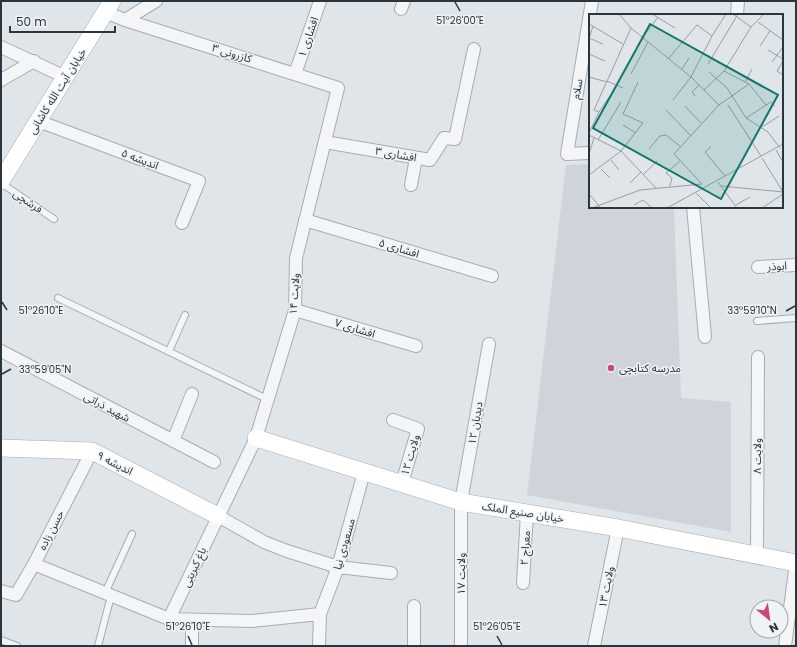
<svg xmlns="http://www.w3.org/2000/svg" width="797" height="647" font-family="Poppins,'Noto Sans Arabic',sans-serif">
<rect width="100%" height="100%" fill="#e0e5e9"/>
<path fill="#ced4da" d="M590,164V207H674L681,398L731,402V532L527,495L566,165Z"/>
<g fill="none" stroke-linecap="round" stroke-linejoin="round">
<defs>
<path id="lane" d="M1,183L54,219
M58,298L267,399
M757,321L796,318
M169,351L185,315
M105,593L132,534
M1,640L17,646
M98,646L111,596"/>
<path id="street" d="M401,9L404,1
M105,12L125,20L156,1
M737,15L738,1
M125,20L338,88L296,258L295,310L256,438L169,619
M1,47L59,74
M295,74L320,1
M1,80L34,61
M38,121L199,181L182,223
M325,142L430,160L444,138L455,139L474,49
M590,153L567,154L592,1
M411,185L416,158
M693,207L705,337
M305,220L492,276
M758,267L796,265
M295,310L416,346
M1,351L214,462
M393,420L418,429L402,483
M173,441L192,394
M218,516L264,542L287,551L338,567L391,573
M757,554L758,357
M34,564L169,619L252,621L320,614
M523,583L527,513
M1,591L16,595L34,564L92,451
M192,646V620
M319,646L320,614L338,567L364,472
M414,646V606
M461,646V502L489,344
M594,646L618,528
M785,646L796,563"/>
<path id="secondary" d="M1,181L112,1
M256,438L461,502L618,528L796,563
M1,448L92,451L218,516"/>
</defs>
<use href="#lane" stroke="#a5adb3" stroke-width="8"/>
<use href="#street" stroke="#a5adb3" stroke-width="14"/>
<use href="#secondary" stroke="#a5adb3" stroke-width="18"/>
<use href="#lane" stroke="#f3f5f7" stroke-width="6"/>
<use href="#street" stroke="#f3f5f7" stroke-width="12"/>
<use href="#secondary" stroke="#fff" stroke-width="17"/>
</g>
<path fill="none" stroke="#29353f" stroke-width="1.5" d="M455,2L460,11M2,302L7,310M786,311L795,306M2,374L11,369M188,636L192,645M497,636L502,645"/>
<circle fill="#ca4873" stroke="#eff3f6" stroke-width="1.5" cx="611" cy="368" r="4"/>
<g text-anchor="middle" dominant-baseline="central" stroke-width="3" stroke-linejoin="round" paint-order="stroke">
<g font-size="11" fill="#29353f" stroke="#eff3f6">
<text transform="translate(308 37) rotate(-71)">افشاری ۱</text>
<text transform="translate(232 53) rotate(17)">کازرونی ۳</text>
<text transform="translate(577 89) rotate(-81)">سلام</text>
<text transform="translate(57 91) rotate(-58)">خیابان آیت الله کاشانی</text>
<text transform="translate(396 154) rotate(10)">افشاری ۳</text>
<text transform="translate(140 159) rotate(21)">اندیشه ۵</text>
<text transform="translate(28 201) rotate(34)">فرشچی</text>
<text transform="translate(399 248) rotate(17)">افشاری ۵</text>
<text transform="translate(777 266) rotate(-3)">ابوذر</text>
<text transform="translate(294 294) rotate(-86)">ولایت ۱۴</text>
<text transform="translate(355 328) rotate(17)">افشاری ۷</text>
<text transform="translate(107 407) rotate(28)">شهید ذراتی</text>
<text transform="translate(475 423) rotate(-80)">دیدبان ۱۲</text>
<text transform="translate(410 455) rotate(-74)">ولایت ۱۲</text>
<text transform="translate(757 456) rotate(-90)">ولایت ۸</text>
<text transform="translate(115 463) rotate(27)">اندیشه ۹</text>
<text transform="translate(523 512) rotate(9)">خیابان صنیع الملک</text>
<text transform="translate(51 530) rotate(-63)">حسن زاده</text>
<text transform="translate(344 544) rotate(-74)">مسعودی نیا</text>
<text transform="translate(525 548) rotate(-86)">معراج ۲</text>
<text transform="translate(194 567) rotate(-65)">باغ کبریتی</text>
<text transform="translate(461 574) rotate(-90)">ولایت ۱۷</text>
<text transform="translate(606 587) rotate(-79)">ولایت ۱۳</text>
</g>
<g font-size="11" fill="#29353f" stroke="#eff3f6" text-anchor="start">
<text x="619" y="368">مدرسه کتابچی</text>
</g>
</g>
<g transform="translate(589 14)">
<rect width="194" height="194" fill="#e0e5e9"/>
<path fill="none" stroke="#979fa5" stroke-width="1" d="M30,0L42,14L102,63L130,91M63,0L86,14M144,0L162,13M169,8L194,26M0,10L34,30M54,23L69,3M0,24L14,30M0,25L4,12M171,32L181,17M179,36L194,45M0,40L16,47M79,45L108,11L123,22M194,47L188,57L194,61M183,48L194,33M119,50L149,0M93,55L100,44M135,57L160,70L177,91M120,58L138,74L157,104L179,118L191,134M42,60L59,28M0,63L18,68M18,67L34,74M156,68L163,55M115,76L135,57L162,13L175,0M106,82L103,78L110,71M84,86L102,63L123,22L137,0M139,91L172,142M96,92L112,109M77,96L102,122M10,98L20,83M157,104L182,88L186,92M34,111L47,119M173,113L190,102M0,119L10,98L5,96L42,14M0,121L32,137L67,174M9,126L32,88M122,133L116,138L136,162M60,135L71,122L77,121L92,133M187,136L194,148M0,140L5,124M173,144L194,178M22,146L30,156M12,155L21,164M0,161L32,137L54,109L34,100L49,68M54,161L68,147M129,168L148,194M41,169L52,158M113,170L85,140L130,91L160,70M81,172L83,164L77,159L91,147M132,172L194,178M107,179L122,194M0,180L12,194M45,191L54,186L63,194M147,191L161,183M3,194L51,176L113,170M78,194L194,130M173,194L194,180"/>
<path fill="#0f766e" fill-opacity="0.15" stroke="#0f766e" stroke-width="2" d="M61,10L189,81L132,185L4,114Z"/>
<rect width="194" height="194" fill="none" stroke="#29353f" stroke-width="2"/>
</g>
<g font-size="10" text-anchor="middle" fill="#29353f" stroke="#eff3f6" stroke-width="3" stroke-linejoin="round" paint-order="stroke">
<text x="460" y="24">51°26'00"E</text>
<text x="41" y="314">51°26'10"E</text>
<text x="752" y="314">33°59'10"N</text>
<text x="45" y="373">33°59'05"N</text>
<text x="188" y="630">51°26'10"E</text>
<text x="497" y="630">51°26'05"E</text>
</g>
<rect width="797" height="647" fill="none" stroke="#29353f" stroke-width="4"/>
<g transform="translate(769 619) rotate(151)"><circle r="19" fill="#eff3f6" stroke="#a0a7ad"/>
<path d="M0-3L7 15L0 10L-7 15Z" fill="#ca4873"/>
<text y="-6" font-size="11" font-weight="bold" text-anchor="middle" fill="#29353f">N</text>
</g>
<path d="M10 26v6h105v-6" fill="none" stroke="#29353f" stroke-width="2"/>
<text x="16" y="26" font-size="12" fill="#29353f" stroke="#eff3f6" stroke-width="3" paint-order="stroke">50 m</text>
</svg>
